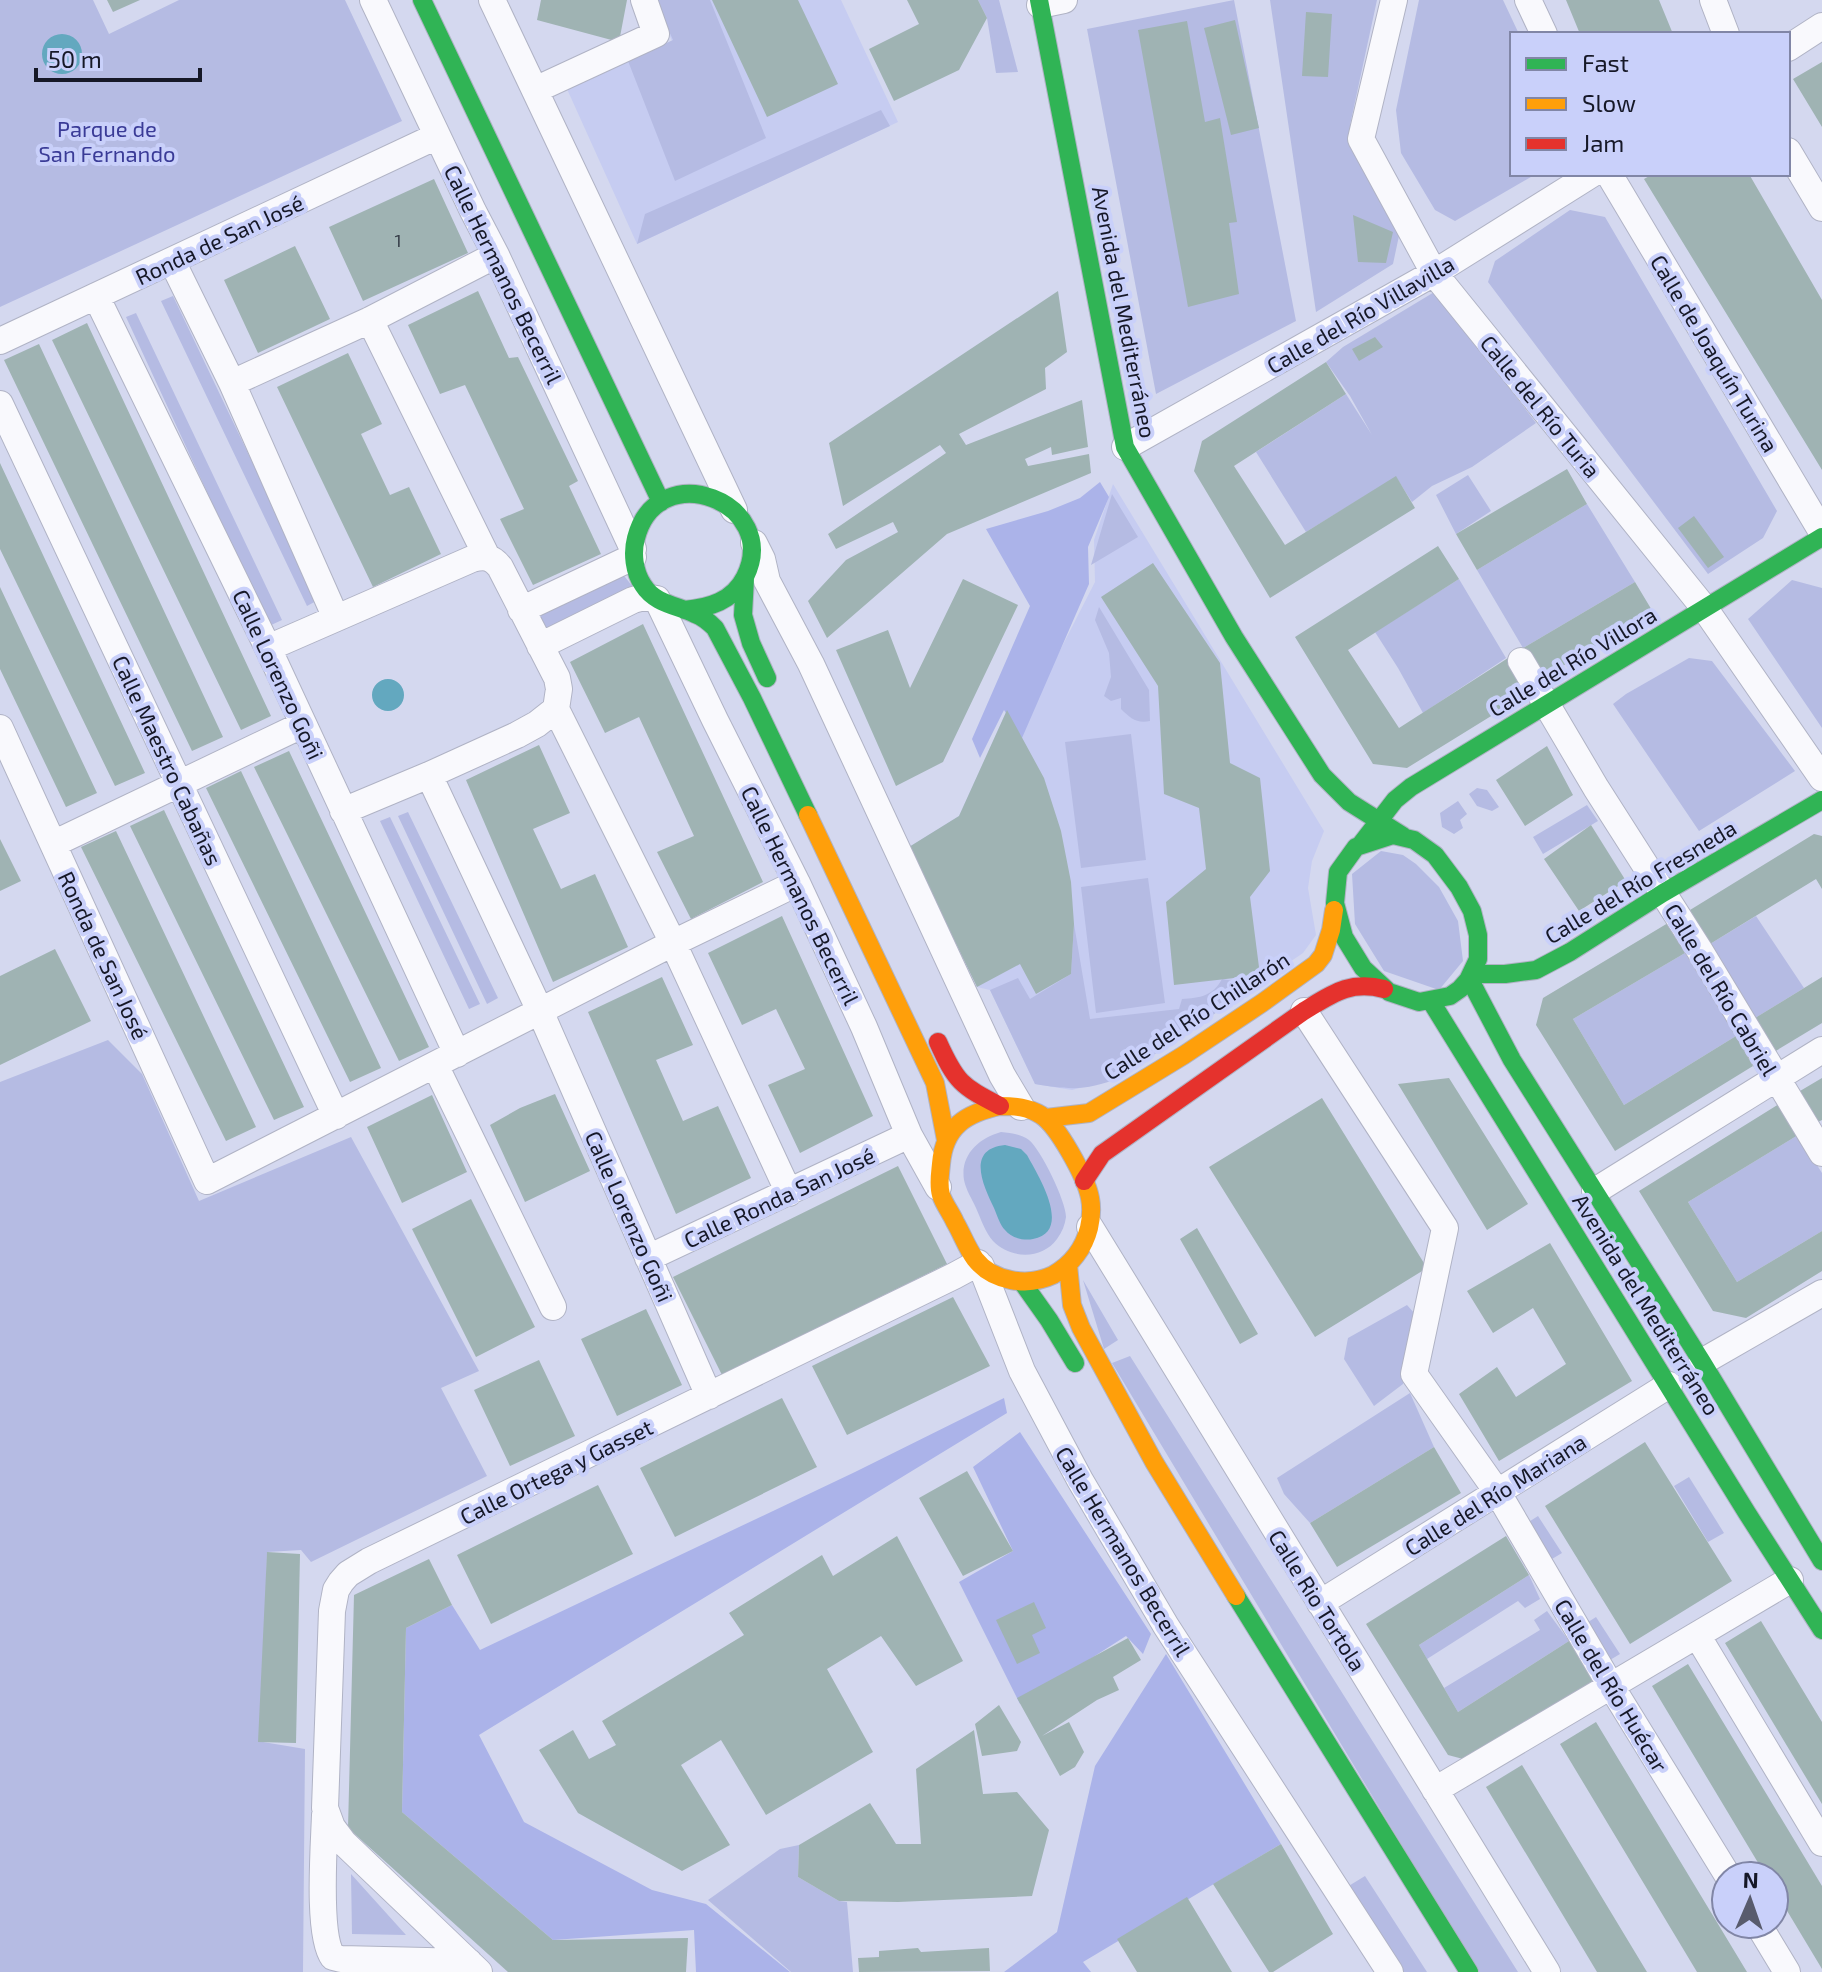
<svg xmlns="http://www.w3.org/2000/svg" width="1822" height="1972" font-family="'Exo 2',sans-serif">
<rect width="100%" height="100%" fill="#d4d8ef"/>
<path fill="#c6ccf1" d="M655,0H841L898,122L637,244L567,89L672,41Z
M1113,484L1324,831L1312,861L1308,888L1316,935L1303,953L1121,1077L1072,1090L1035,1084L990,990L977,987L909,847L959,816L1007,710L1050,670L1095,582L1094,540Z"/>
<path fill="#b5bbe3" d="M0,0H93L109,34L179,0H345L402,121L0,307Z
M655,0H710L766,138L675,181L628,61L673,40Z
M978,0H999L1018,72L996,73L987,18Z
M1234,0L1296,321L1156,394L1087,29Z
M1270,0H1377L1350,125L1400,231L1393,264L1316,312Z
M1419,0H1503L1519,34H1512V174H1536L1455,221L1435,210L1401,153L1396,110Z
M881,110L890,126L637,244L645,214Z
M1570,210L1605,217L1777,511L1763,538L1708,574L1488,282L1495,261Z
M1436,291L1536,423L1472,467L1432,486L1412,502L1396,477L1306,532L1256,452L1346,394L1372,435L1350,396L1326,362L1343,347Z
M173,296L318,600L307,606L161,301Z
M136,313L282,620L269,626L126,317Z
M1468,475L1491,511L1456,534L1436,495Z
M1112,494L1138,537L1091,565Z
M1587,504L1635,582L1523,648L1477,570Z
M621,572L633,587L542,631L536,622L549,607Z
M1459,579L1506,658L1423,713L1398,668L1375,632Z
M1792,580L1822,588V728L1748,619Z
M1099,607L1149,690L1150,721C1137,724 1130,718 1121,709V698L1111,701L1104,696L1111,677L1109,653L1095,620Z
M1689,658L1712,661L1795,771L1699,831L1613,704L1626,694Z
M1131,734L1146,860L1081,868L1065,742Z
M1477,788L1487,790L1499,807L1492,811L1477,806L1469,794Z
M1458,801L1467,814L1460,820L1463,828L1454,834L1442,827L1440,813Z
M1587,805L1598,821L1543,854L1533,837Z
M408,812L498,998L487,1004L398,816Z
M390,817L480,1004L469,1009L380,821Z
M1381,851L1403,855L1416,864L1439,887L1458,921L1463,961L1439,990L1384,971L1355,924L1352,874Z
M1148,878L1165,1003L1096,1013L1081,887Z
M1756,916L1804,988L1755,1018L1710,944Z
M1074,924L1090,1019L1179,1009L1182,999C1200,998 1213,996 1222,979L1257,985L1121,1077C1087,1091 1071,1090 1035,1084L990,990L1018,978L1030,999L1071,974Z
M1685,953L1736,1036L1624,1105L1573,1019Z
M108,1040L142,1074L199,1201L351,1137L479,1371L441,1388L487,1476L311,1562L301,1550L267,1552L263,1742L305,1749L303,1972H0V1082Z
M1001,1132C1011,1133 1021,1134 1029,1140C1041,1150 1066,1201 1066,1217C1065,1225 1062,1232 1057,1239C1042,1260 1010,1259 993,1241C985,1232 981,1219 976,1208C972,1199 966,1190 964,1180C960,1155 979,1138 1001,1132Z
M1798,1135L1822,1173V1231L1737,1282L1688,1202Z
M1083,1280L1118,1340L1104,1349Z
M1407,1305L1415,1314L1403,1384L1374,1406L1344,1359L1348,1338Z
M1130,1356L1518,1972H1478L1112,1363Z
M1410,1393L1434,1447L1310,1523L1284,1494L1277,1478Z
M1689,1477L1724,1533L1708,1542L1674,1486Z
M1538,1516L1562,1553L1547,1562L1524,1525Z
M1529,1575L1540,1599L1525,1608L1518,1601L1427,1659L1419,1645Z
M1547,1611L1569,1641L1458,1712L1444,1688L1540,1630L1534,1620Z
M1596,1617L1620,1654L1605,1663L1582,1626Z
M799,1845L798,1877L839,1901L847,1902L853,1972H791L708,1900L780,1849Z
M351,1874L406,1935L352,1934Z
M1365,1876L1427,1972H1400L1347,1887Z"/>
<path fill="#abb3e9" d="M1100,482L1109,497L1088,547L1089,584L1022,738L1004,710L980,758L972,739L1030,606L986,529L1048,511L1080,498Z
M1004,1398L1007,1413L479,1735L524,1822L652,1890L706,1904L790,1972H696L694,1930L553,1940L402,1812L406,1628L452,1605L480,1650L855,1472Z
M1020,1432L1151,1634L1143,1654L1126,1636L1020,1704L959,1582L1013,1551L973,1467Z
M1166,1654L1281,1844L1083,1962L1091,1972H1004L1057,1932L1095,1766Z"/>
<path fill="#63a8bf" d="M42 54a20 20 0 1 1 40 0a20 20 0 1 1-40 0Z
M372 695a16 16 0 1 1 32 0a16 16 0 1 1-32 0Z
M1005,1145L1021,1149L1027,1155C1037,1174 1074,1231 1033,1239C1024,1241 1011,1238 1005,1230C1000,1225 997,1215 994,1208C984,1187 965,1149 1005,1145Z"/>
<path fill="#9fb3b3" d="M107,0H140L113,12Z
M541,0H627L619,42L537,20Z
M712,0H798L838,84L767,117Z
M907,0H978L987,18L959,70L894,101L869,49L919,24Z
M1566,0H1659L1673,34H1580Z
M1306,12L1332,14L1328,77L1302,76Z
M1235,20L1259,128L1231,135L1204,28Z
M1187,21L1205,122L1220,118L1237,222L1229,223L1239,294L1188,307L1138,30Z
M1822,62V127L1793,79Z
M1653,174H1749L1822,300V470L1644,179Z
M434,179L468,253L363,301L329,227Z
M1353,215L1393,232L1386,263L1358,262Z
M295,246L330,319L258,353L224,280Z
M478,291L509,358L518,357L578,481L569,486L601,554L533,585L500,519L524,509L465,385L440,394L408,325Z
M1058,291L1067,352L1045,368L1046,389L959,434L966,445L1082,400L1088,447L1052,455L1051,447L1025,459L1028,466L1089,454L1091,473L947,534L827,638L808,601L846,560L898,532L893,522L836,549L828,534L946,453L940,445L843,506L829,443Z
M87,323L271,716L241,730L52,340Z
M1375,337L1383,347L1359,361L1352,349Z
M39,344L223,737L192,751L4,360Z
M348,353L382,424L361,434L390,495L409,487L441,554L373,587L277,387Z
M1326,362L1346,394L1234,466L1285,545L1396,476L1415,508L1270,598L1194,471L1202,441Z
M0,463L145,773L115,786L0,549Z
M1567,469L1587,504L1477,570L1456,534Z
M1694,516L1724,557L1708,568L1678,528Z
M1438,546L1459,579L1348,650L1399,728L1508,658L1530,692L1407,768L1373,764L1295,637Z
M1153,563L1220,663L1230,763L1260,778L1270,871L1250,897L1260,975L1174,985L1166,902L1206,869L1199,808L1164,794L1158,686L1101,597Z
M963,579L1018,605L943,762L896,786L836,650L888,630L910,688Z
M1635,582L1653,612L1546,676L1523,648Z
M0,587L97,793L66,807L0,669Z
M643,624L763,882L691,919L657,852L694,836L639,717L605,733L570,662Z
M1007,710L1044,778L1061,831L1071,882L1074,924L1071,974L1036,994L1020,964L977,987L909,847L959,816Z
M539,745L570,813L533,829L561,889L595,874L628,947L553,982L466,780Z
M1547,746L1573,795L1525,826L1496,780Z
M289,751L429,1047L399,1061L254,767Z
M241,771L381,1068L350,1082L206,788Z
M164,810L304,1107L274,1120L130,826Z
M1591,825L1626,881L1579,911L1544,859Z
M116,831L256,1127L226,1141L81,847Z
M1814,834L1822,836V889L1816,879L1710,944L1690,910Z
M0,839L21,881L0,891Z
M782,916L873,1116L800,1153L768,1085L805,1069L776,1009L742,1025L708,953Z
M1668,923L1685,953L1573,1019L1624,1105L1736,1036L1753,1066L1615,1151L1536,1025L1543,998Z
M55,949L91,1021L0,1065V976Z
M662,977L693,1045L656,1060L683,1121L718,1106L751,1178L676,1214L588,1012Z
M1822,977V1023L1774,1052L1755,1018Z
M1449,1078L1528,1204L1487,1230L1398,1084Z
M1822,1078V1120L1818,1122L1800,1091Z
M555,1094L590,1171L525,1202L490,1125L520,1108Z
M432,1095L467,1172L402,1203L367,1127Z
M1322,1098L1427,1268L1315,1337L1209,1167Z
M1779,1104L1798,1135L1688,1202L1737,1282L1822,1231V1271L1746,1318L1713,1311L1639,1191Z
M898,1166L947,1264L722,1375L673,1277Z
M471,1199L535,1327L476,1357L412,1229Z
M1197,1228L1258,1334L1240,1344L1180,1239Z
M1550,1243L1632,1381L1499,1461L1459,1394L1497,1367L1516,1397L1566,1364L1533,1308L1493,1333L1467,1291Z
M953,1297L990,1366L847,1435L812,1366Z
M646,1309L682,1385L617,1416L581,1339Z
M539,1360L575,1436L510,1466L474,1390Z
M782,1398L817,1467L675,1537L640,1468Z
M1645,1442L1732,1581L1630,1644L1545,1506Z
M1434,1447L1461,1493L1337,1567L1310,1523Z
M967,1471L1013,1551L963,1576L919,1498Z
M598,1485L633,1554L491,1624L457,1555Z
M897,1536L963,1661L916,1686L881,1636L827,1669L873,1752L766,1815L721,1740L681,1765L730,1845L682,1871L578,1813L539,1750L573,1730L589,1759L616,1745L602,1721L744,1635L729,1613L822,1555L833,1576Z
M1506,1536L1529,1575L1419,1645L1458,1712L1569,1641L1595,1681L1463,1759L1448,1755L1366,1624Z
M267,1552L300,1554L296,1743L258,1742Z
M429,1559L452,1605L406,1628L402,1812L553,1940L688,1938L686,1972H508L348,1828L354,1595Z
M1034,1602L1046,1628L1032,1635L1040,1653L1017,1664L996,1620Z
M1761,1621L1822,1722V1804L1725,1643Z
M1128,1638L1141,1660L1113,1677L1119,1690L1097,1700L1042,1736L1069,1722L1084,1752L1075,1767L1060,1776L1017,1698Z
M1688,1664L1822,1886V1969L1774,1889V1876H1766L1652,1686Z
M999,1705L1021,1742L1017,1751L982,1756L975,1724Z
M1596,1722L1747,1972H1697L1560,1744Z
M974,1730L983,1794L1017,1792L1049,1830L1032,1896L898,1902L839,1901L798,1877L799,1845L870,1803L896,1844H921L916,1769Z
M1522,1765L1647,1972H1597L1486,1787Z
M1281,1844L1333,1934L1273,1972H1269L1213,1884Z
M1187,1897L1232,1972H1137L1117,1939Z
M918,1948L921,1952L989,1948L990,1971L859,1972L858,1958L879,1957V1951Z"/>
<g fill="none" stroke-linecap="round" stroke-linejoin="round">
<defs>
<path id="street" d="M373,0L473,211L496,255L633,549
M492,0L734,510
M1394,0L1361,139L1434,273L1705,609L1822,778
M1528,0L1544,34
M1713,0L1726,34
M1040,5L1064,0
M1788,48L1822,26
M535,90L656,34L644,0
M1788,151L1822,208
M1609,174L1822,532
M172,261L232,383L336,618
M96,296L268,648L457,1054
M370,320L487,557
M0,341L437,136
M232,383L370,320L496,255
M0,404L336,1116
M1125,447L1434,273L1592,174
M754,543L762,559L767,581L811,664L1002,1075L1021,1107
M521,610L633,557
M540,646L633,600L644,597L657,599L715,720L797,883L864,1027L909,1135L938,1187
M268,648L472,559C484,556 491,556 500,567L557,678L559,689L556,709L537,724L517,735L429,775L343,811
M1521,661L1596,788L1700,951L1822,1153
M556,709L673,943L789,1193
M0,728L207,1181L673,943L797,883
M429,775L540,1011L709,1396
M53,844L302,725
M1304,1011L1445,1228L1414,1374L1498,1493L1611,1686L1728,1876
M435,1065L553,1307
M1595,1191L1822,1050
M1090,1227L1547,1972
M648,1258L909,1135
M981,1266L1022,1371L1080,1480L1166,1626L1390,1972
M1702,1362L1822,1293
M1320,1603L1669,1385
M1697,1635L1822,1843
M1435,1790L1790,1580
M325,1815C324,1845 317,1936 333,1957L341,1959L469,1962
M1758,1924L1787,1972
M479,1972L344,1843L332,1827L325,1808L332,1611L336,1590L341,1582L348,1574L369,1561L954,1276L978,1263"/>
<path id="fast" d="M422,0L661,502
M1039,0L1125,447L1234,637L1322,775L1349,802L1403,836
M745,578L743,615L751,643L767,678
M684,610C709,608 733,601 745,577C782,503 658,454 636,538C632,553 634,572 643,585C655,604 676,605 695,614C703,617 709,622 715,628L752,698L808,815
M1393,835L1414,840L1435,855L1459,887L1472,911L1478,935V959L1468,980L1460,989L1450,996L1419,1002L1389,992L1363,968L1344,937L1335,903L1338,872L1356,847Z
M1361,844L1395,800L1411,787L1822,537
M1473,974H1505L1536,970L1570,952L1663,893L1822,800
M1470,980L1512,1060L1702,1362L1822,1561
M1432,1003L1747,1513L1822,1630
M1022,1282L1049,1320L1075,1363
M1236,1596L1469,1972"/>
<path id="slow" d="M808,815L935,1083L946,1140
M1000,1106C1015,1106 1028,1107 1041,1115C1058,1126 1086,1177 1090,1198C1092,1208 1091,1219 1089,1228C1084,1248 1071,1265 1053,1275C1028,1287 993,1282 975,1259C967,1248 962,1234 955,1222C951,1213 944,1204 941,1195C938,1185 940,1174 941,1164C944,1127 966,1113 1000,1106Z
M1046,1118L1089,1113L1184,1055L1262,1003L1316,964L1323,955L1331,930L1334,910
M1068,1265L1072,1305L1081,1328L1154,1462L1236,1596"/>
<path id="jam" d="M938,1042C956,1082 961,1086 1000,1106
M1084,1181L1102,1154L1304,1011C1332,994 1350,980 1384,989"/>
</defs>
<use href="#street" stroke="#b0b3c5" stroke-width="28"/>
<use href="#fast" stroke="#b0b3c5" stroke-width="20"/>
<use href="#slow" stroke="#b0b3c5" stroke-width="20"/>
<use href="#jam" stroke="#b0b3c5" stroke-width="20"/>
<use href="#street" stroke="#f9f9fd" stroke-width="26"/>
<use href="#fast" stroke="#30b455" stroke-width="18"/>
<use href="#slow" stroke="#ff9f0a" stroke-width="18"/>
<use href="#jam" stroke="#e5322d" stroke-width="18"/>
</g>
<g text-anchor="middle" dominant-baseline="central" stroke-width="8" stroke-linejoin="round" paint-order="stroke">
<g font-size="18" fill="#383f4a">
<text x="398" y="240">1</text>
</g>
<g font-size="22" fill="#3a3b97" stroke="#c9d0fa">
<text x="107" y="128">Parque de<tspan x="107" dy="25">San Fernando</tspan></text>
</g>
<g font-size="22" fill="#161827" stroke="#c9d0fa">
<text transform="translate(219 239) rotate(-25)">Ronda de San José</text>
<text transform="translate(504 274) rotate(64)">Calle Hermanos Becerril</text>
<text transform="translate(1125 312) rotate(79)">Avenida del Mediterráneo</text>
<text transform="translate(1360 314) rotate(-30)">Calle del Río Villavilla</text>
<text transform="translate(1715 353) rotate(59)">Calle de Joaquín Turina</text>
<text transform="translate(1541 406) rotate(51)">Calle del Río Turia</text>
<text transform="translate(1572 661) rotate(-31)">Calle del Río Villora</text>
<text transform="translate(279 674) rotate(65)">Calle Lorenzo Goñi</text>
<text transform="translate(168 760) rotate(65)">Calle Maestro Cabañas</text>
<text transform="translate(1640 881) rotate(-31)">Calle del Río Fresneda</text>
<text transform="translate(801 895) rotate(64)">Calle Hermanos Becerril</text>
<text transform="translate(104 955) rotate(65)">Ronda de San José</text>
<text transform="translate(1722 989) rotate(59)">Calle del Río Cabriel</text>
<text transform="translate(1196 1015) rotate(-33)">Calle del Río Chillarón</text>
<text transform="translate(779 1197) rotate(-25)">Calle Ronda San José</text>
<text transform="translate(630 1216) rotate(66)">Calle Lorenzo Goñi</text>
<text transform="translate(1647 1304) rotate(58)">Avenida del Mediterráneo</text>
<text transform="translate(556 1471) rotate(-26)">Calle Ortega y Gasset</text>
<text transform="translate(1495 1494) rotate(-32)">Calle del Río Mariana</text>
<text transform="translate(1124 1551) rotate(59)">Calle Hermanos Becerril</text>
<text transform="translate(1318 1600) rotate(58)">Calle Rio Tortola</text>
<text transform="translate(1612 1685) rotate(59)">Calle del Río Huécar</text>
</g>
</g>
<rect x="1510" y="32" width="280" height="144" fill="#c9d0fa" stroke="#8186a6" stroke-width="2"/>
<rect x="1526" y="58" width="40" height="12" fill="#30b455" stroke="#8186a6" stroke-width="2"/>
<text x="1582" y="72" font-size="24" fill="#161827">Fast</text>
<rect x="1526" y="98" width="40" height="12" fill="#ff9f0a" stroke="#8186a6" stroke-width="2"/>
<text x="1582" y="112" font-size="24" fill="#161827">Slow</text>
<rect x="1526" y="138" width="40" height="12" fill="#e5322d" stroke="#8186a6" stroke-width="2"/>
<text x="1582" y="152" font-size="24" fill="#161827">Jam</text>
<g transform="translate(1750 1900) rotate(2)"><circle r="38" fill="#c9d0fa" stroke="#8186a6" stroke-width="2"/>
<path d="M0-6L14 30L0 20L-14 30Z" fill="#585b6d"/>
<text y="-12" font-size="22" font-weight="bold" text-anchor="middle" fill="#161827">N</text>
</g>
<path d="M36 68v12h164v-12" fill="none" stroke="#161827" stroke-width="4"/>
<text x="48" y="68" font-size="24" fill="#161827" stroke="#c9d0fa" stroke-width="6" paint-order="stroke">50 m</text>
</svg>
